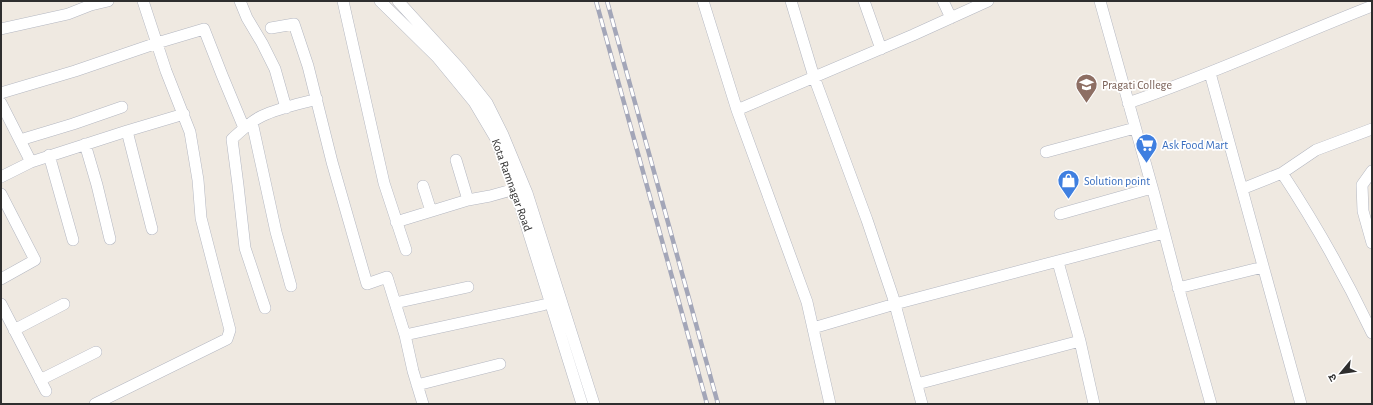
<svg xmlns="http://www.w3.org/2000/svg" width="1373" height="405" font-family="'Alegreya Sans','Noto Sans Devanagari',sans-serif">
<rect width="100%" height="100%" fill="#efe9e1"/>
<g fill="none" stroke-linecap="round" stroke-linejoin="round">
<defs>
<path id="minor" d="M240,1L247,18L262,43L275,69L286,108
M343,1L384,183L406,250
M380,1L437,57L474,102L496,139L515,189L582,404
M398,1L460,69L487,103L503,135L527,193L594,404
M703,1L737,110L807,302L830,404
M791,1L814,77L867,220L893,297L922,404
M864,1L881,49
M943,1L951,18
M1100,1L1154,194L1181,297L1211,404
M271,28L294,24L308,66L332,162L367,284L387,277L405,335L413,371L423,404
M1,29L68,14L91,5L108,1
M1210,73L1301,404
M1,93L75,71L157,43L204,29L222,75L244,128
M1,103L31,162L1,177
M1128,103C1211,75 1290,38 1372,6
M737,110L913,35L988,1
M252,122L276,232L291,286
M127,131L152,229
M20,140L73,124L122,107
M85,144L97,185L110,239
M1046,152L1135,128
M49,155L73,240
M456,160L468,200
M31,162L127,131L184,114
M1372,171L1362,185L1363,211L1372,243
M1282,173C1315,223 1346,278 1372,333
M423,186L431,211
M1242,189L1282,173L1316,150L1372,129
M1,194L35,260L1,279
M1060,214L1152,188
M396,222L468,200L490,196L515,189
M1058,262L1080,341L1094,404
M1178,288L1263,267
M395,303L468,287
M1,304L46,391
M265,308L245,248L238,185L232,139C241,131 251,121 262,116C279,108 299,104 317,99
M813,328L895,304L1164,233
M14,330L64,304
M405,335L543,305
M40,380L96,352
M917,384L1080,341
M417,385L500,364
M95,404L227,339L230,330L201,218L198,180L190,132L166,71L143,1"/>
</defs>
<use href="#minor" stroke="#b4b7c1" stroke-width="12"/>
<use href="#minor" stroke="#fff" stroke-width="11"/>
<defs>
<path id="rail" d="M596,1L707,404
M607,1L718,404"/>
</defs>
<use href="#rail" stroke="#a3a6b8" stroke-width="4.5"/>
<use href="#rail" stroke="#fff" stroke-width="3" stroke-dasharray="9" stroke-linecap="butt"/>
</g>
<defs>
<symbol id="university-pin" viewBox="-11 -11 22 30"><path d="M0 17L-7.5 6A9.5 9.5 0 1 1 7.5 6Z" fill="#8d6e63" stroke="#fff"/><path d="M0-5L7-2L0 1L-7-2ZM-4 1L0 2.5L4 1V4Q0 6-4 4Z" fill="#fff"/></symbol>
<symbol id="supermarket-pin" viewBox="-11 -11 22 30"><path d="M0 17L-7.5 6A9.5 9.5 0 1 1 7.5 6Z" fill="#3f7fe0" stroke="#fff"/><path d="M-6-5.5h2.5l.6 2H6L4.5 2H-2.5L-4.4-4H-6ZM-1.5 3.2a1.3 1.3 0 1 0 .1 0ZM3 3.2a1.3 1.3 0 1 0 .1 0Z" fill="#fff"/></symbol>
<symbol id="shop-pin" viewBox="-11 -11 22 30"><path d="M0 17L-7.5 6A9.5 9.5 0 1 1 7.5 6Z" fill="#3f7fe0" stroke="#fff"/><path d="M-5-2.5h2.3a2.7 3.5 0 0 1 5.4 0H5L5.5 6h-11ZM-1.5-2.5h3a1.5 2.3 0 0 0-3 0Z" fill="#fff"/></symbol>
</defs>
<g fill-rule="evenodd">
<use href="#university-pin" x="1074" y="72" width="25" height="34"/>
<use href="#supermarket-pin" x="1134" y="132" width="25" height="34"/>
<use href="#shop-pin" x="1056" y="168" width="25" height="34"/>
</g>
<g text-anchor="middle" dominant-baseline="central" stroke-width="3.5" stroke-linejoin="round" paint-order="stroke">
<g font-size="12" fill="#785e54" stroke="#fff" text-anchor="start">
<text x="1102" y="85">Pragati College</text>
</g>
<g font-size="12" fill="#366cbe" stroke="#fff" text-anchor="start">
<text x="1162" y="145">Ask Food Mart</text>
<text x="1084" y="181">Solution point</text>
</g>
<g font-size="12" fill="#2e2e2e" stroke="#fff">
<text transform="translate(512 185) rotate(70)">Kota Ramnagar Road</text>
</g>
</g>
<rect width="1373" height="405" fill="none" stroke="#2e2e2e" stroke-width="4"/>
<g transform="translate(1341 373) rotate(241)" stroke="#ffffff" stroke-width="3" paint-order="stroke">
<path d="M0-3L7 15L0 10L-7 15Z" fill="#2e2e2e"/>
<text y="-6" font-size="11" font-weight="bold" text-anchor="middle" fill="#2e2e2e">उ</text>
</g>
</svg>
